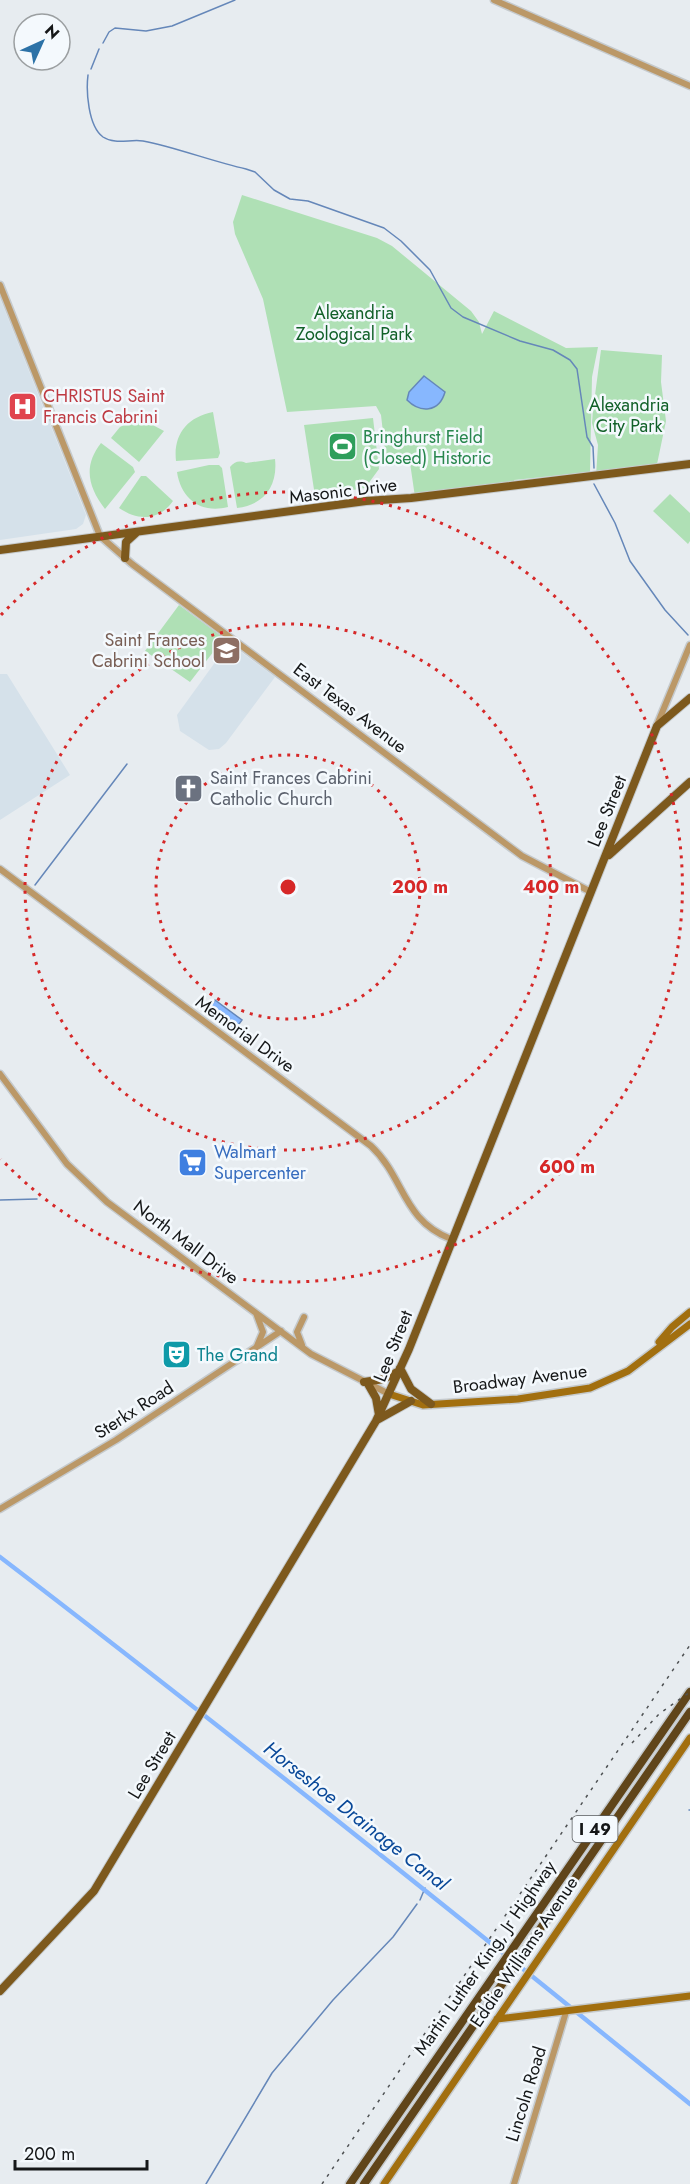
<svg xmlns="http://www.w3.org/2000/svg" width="690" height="2184" font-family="Jost,sans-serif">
<rect width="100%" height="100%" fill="#e7ecf0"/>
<path fill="#d5e1ea" d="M0,298L86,515L83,524L76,529L0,540Z
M229,643L275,677L226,743L219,749L209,750L180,731L177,715Z
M0,674H7L70,775L0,820Z"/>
<path fill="#afe0b5" d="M242,195L377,238L392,246L471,311L479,322L482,334L494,311L566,348L598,347L592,377L590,472L514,480L515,483L415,497L409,456L386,459L381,415L376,406L287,412L263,299L235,234L233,222Z
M601,350L662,355L661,382L666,421L656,469L596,476L598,445L592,423L593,410Z
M213,412L220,453L218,458L176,461C173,435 187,417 213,412Z
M373,418L379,469L365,488L315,496L304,425Z
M130,422L149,423L164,431L139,462L111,438L120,427Z
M101,443L133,467L135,472L105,509C88,487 83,466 101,443Z
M275,459C278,486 264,505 237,508L230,467C234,462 239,460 246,463Z
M209,465H219L222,468L228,507C201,514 181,499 177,472Z
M141,476H146L173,501C159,521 138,521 119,508Z
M670,494L690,513V541L688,544L653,511Z
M179,605L224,638L190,682L145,651Z"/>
<path fill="#87b7fe" stroke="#6587b9" stroke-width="1.5" d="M424,376L445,392C439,413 420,413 407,400L409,392Z
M215,1000L242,1020L234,1031L207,1011Z"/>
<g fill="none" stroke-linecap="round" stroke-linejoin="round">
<path stroke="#6587b9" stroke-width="1.5" d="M103,43L109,32L115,28L146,31L172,26L235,0
M91,69L99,49
M88,75C86,91 88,126 103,137C115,145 130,139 143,141C178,148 211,161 246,169L255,172L274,190L290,199L308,201L384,228L401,241L430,270L451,308L463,317L520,341L553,350L570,360L577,369L587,437L593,447L594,468
M594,484L615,523L630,561L665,610L688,635
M35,885L127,764
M0,1200L37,1199
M689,1810H690
M420,1900L425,1888
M206,2184L272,2073L333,2000L393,1937L417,1904"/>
<path stroke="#87b7fe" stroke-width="4.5" d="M0,1557C233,1735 462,1919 690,2104"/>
<defs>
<path id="tertiary" d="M494,0L690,86
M0,285L100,536L132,564L522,856L591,892
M657,725L690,645
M0,869L371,1146C405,1178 402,1220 451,1239
M0,1074L67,1164L107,1202L311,1354L389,1394
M256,1313L263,1332L257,1346
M302,1345L297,1332L304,1317
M0,1509L116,1440L281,1331
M514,2184L566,2012"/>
<path id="secondary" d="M659,1342L672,1327L690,1312
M389,1394L423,1405L518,1399L590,1388L628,1371L690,1324
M497,2019L690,1996
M384,2184L690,1738"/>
<path id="primary" d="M0,550L366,501L411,498L690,464
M125,558L126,542L137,532
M609,855L690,782
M400,1368L411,1389L431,1404
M364,1382L384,1379L399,1371
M368,1384L376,1398L379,1415
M377,1420L411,1401
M0,1991L94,1891L376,1421L409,1349L657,726L690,698"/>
<path id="motorway" d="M350,2184L690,1692
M364,2184L690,1712"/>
</defs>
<use href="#tertiary" stroke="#c5cacd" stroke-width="9"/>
<use href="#secondary" stroke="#c5cacd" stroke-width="10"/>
<use href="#primary" stroke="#c5cacd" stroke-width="10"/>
<use href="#motorway" stroke="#c5cacd" stroke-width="11"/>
<use href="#tertiary" stroke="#bb9867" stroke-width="6"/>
<use href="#secondary" stroke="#a26f0f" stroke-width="7"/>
<use href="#primary" stroke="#7d591d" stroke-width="8"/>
<use href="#motorway" stroke="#60451a" stroke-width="8"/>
<path stroke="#4e5153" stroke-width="1.5" stroke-dasharray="3 6" stroke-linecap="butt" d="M632,1743L659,1714L690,1692
M322,2184L690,1645"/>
</g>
<g fill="none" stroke="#d62828" stroke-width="3" stroke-dasharray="3 6">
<circle cx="288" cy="887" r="132"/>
<circle cx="288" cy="887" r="263"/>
<path d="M1 615A395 395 0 1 1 1 1159"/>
</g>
<defs>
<symbol id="hospital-square" viewBox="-11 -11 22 22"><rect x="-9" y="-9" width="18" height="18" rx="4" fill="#e0444e" stroke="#f4f9fd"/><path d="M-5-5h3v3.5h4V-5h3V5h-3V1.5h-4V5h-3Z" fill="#fff"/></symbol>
<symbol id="stadium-square" viewBox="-11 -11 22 22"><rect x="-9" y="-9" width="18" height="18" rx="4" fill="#2e9e5b" stroke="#f4f9fd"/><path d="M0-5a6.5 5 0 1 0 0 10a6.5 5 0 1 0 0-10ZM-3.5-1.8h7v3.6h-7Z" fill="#fff"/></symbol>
<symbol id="school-square" viewBox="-11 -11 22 22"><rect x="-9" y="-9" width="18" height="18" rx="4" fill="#8d6e63" stroke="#f4f9fd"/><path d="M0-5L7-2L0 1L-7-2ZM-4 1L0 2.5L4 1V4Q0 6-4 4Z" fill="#fff"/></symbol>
<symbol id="church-square" viewBox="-11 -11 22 22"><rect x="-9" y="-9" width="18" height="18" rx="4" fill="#6b7280" stroke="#f4f9fd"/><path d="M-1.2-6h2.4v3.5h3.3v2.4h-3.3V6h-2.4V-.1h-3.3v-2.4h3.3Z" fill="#fff"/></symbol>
<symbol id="supermarket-square" viewBox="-11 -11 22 22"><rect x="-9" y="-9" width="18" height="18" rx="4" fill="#3f7fe0" stroke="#f4f9fd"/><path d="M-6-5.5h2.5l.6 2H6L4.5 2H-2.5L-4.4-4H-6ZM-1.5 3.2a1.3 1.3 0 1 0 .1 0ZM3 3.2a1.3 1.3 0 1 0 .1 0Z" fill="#fff"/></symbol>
<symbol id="theatre-square" viewBox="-11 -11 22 22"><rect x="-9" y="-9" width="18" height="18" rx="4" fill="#0f9aa8" stroke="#f4f9fd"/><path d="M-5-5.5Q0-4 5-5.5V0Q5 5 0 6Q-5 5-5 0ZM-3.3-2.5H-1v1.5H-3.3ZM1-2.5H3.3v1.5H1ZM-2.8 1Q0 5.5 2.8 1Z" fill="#fff"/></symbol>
</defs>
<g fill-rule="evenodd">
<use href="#hospital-square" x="6" y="390" width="33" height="33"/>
<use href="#stadium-square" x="326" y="430" width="33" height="33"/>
<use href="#school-square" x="210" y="634" width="33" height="33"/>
<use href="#church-square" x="172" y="772" width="33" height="33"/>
<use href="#supermarket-square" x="176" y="1146" width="33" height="33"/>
<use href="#theatre-square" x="160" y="1338" width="33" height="33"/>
</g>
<g text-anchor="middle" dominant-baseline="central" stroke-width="5" stroke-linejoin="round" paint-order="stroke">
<rect fill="#f4f9fd" stroke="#585b5d" stroke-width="1.5" x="572.5" y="1816" width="45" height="26" rx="4.5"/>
<g font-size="16" font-weight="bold" fill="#151718">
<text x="595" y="1829">I 49</text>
</g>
<g font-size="18" fill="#116028" stroke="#f4f9fd">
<text x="354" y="313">Alexandria<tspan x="354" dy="21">Zoological Park</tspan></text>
<text x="629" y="405">Alexandria<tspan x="629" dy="21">City Park</tspan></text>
</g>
<g font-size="18" fill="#be3a42" stroke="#f4f9fd" text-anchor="start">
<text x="43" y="396">CHRISTUS Saint<tspan x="43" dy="21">Francis Cabrini</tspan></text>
</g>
<g font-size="18" fill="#27864d" stroke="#f4f9fd" text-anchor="start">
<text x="363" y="437">Bringhurst Field<tspan x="363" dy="21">(Closed) Historic</tspan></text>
</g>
<g font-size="18" fill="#151718" stroke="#f4f9fd">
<text transform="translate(343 491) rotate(-7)">Masonic Drive</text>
<text transform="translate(350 708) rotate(37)">East Texas Avenue</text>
<text transform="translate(607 811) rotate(-68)">Lee Street</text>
<text transform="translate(245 1034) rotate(36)">Memorial Drive</text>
<text transform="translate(186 1242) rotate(37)">North Mall Drive</text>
<text transform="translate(393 1346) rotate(-68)">Lee Street</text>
<text transform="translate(520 1379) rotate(-7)">Broadway Avenue</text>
<text transform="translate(134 1410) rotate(-33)">Sterkx Road</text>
<text transform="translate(152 1765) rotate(-59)">Lee Street</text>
<text transform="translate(524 1952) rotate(-56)">Eddie Williams Avenue</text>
<text transform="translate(485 1958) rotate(-55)">Martin Luther King, Jr Highway</text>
<text transform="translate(526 2094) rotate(-73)">Lincoln Road</text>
</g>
<g font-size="18" fill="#785e54" stroke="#f4f9fd" text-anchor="end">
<text x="205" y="640">Saint Frances<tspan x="205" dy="21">Cabrini School</tspan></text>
</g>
<g font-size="18" fill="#5b616d" stroke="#f4f9fd" text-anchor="start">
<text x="210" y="778">Saint Frances Cabrini<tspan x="210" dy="21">Catholic Church</tspan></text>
</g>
<g font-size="18" fill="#366cbe" stroke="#f4f9fd" text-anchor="start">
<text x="214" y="1152">Walmart<tspan x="214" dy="21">Supercenter</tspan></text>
</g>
<g font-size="18" fill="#0d838f" stroke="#f4f9fd" text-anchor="start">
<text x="197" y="1355">The Grand</text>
</g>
<g font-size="20" font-style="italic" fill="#094898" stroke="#f4f9fd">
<text transform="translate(356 1816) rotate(38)">Horseshoe Drainage Canal</text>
</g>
</g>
<circle cx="288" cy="887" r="9" fill="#d62828" stroke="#f4f9fd" stroke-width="3"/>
<g font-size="18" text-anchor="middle" font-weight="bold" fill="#d62828" stroke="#f4f9fd" stroke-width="5" stroke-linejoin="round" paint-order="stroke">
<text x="420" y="893">200 m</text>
<text x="551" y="893">400 m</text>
<text x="567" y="1173">600 m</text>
</g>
<g transform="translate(42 42) rotate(45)"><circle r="28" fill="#f4f9fd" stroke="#9b9fa1" stroke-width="1.5"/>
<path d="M0-4.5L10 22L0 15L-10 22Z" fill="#2c72a7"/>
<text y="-9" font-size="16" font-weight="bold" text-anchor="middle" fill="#151718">N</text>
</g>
<path d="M15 2160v9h132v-9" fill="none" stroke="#151718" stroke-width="3"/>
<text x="24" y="2160" font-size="18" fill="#151718" stroke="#f4f9fd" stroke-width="4.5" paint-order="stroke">200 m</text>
</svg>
